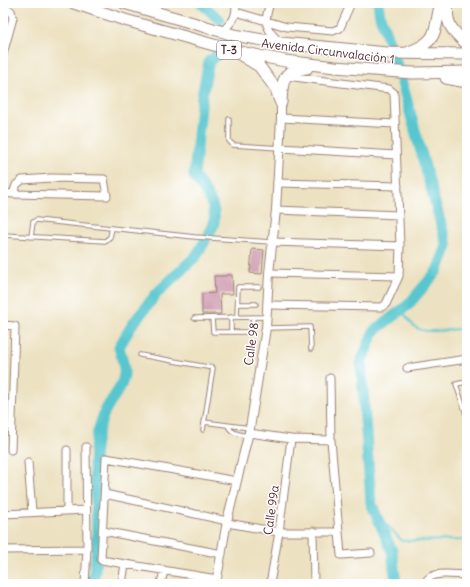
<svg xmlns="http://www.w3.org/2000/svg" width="470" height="587" font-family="Delius,sans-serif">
<rect width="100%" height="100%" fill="#fff"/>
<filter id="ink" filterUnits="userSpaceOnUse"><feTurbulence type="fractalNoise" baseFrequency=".025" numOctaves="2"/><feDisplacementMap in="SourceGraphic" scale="8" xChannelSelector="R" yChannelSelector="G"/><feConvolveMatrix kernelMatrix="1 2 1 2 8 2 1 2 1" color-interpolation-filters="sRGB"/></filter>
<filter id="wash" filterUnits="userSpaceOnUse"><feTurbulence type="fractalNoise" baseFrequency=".012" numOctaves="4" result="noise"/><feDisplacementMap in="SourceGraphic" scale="16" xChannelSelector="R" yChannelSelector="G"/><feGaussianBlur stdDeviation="0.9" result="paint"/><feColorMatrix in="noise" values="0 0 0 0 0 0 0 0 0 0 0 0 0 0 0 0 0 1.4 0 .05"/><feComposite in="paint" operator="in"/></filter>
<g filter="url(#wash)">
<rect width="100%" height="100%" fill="#ece1c0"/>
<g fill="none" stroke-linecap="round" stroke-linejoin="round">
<path stroke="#59c6cf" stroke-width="2" d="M402,310C406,316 409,322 415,327C426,335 454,329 467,328
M377,517L388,526L402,541L467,540"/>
<path stroke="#59c6cf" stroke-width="11" d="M201,3L220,20
M378,3L380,16L397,65L447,246L437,271L408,305L374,331L361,362L371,503L392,551L396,584
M209,234C211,230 214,226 214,222C217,204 203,189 194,176L202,96L209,61L216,56
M93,584C96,564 98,544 97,523C97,493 90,462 98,432C100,425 102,418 105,411C111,399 123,388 124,374C125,367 121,354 119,347L132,325L157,293L196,256L205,241"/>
</g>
<g id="blocks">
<path fill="#ca92a8" d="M252,249L264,250L262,274L250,273Z
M226,275H232L233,294H220L221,314H202V294L215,293L214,276H226Z"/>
</g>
</g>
<g filter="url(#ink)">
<use href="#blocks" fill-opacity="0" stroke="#9b8076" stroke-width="1"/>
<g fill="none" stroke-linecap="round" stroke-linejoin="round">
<defs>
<path id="service" d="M229,119V141L233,145L280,148
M3,235L105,241L110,237L112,228
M31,237L33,222L36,220L195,237L271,242
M238,304H256
M231,317V332
M237,317L238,287H259
M194,318L266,317
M212,318L213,332H252L253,317
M267,328L310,327L311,349
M140,355L213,368L203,430
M467,382L456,384L467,417
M204,422L250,428
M228,426C232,434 239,434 248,436"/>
<path id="minor" d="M270,3C264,21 264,28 279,41
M291,3L294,4L296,3
M3,7L11,11L13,18L3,54
M236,12L287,27L333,31L340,28L351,3
M222,32C233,20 236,20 236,3
M281,118L395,124
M280,148L396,155
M277,183L398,186
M3,193L13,194L107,196L104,179L51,178L22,180L16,185L13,194
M276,210L399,215
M272,242L400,246
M269,273L399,276
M267,305L382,307L386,304L399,276L400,246L394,93L389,89L286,76
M3,325L15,326L11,450
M407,368L467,359
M330,378L331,440L341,555L371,553
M249,433L291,439L331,440
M28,462L32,512
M105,494L227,521
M67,511V450
M3,514L86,510
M227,523L279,532H339
M103,531L222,554
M313,531L314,584
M3,550L87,549
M217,579L101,560L106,458L237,481
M85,584L87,549L86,447
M122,584L125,564
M161,584L164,570
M270,584L279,532L291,439
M426,584V581C433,570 455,575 467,575"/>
<path id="tertiary" d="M216,584L227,521L250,428L266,328L269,273L276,210L281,118V103"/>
<path id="primary" d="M74,3L125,20L235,51L285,61L335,67L412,73L467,72
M124,3L234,35L281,43L387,53L467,54
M448,3C445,24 452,31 467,44
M409,52C441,40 433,30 441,3
M241,55L259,66L276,89L280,101
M446,78L467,82
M281,103C282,82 282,69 307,68"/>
</defs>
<use href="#service" stroke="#9b8076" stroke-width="5.5"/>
<use href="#minor" stroke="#9b8076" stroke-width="9"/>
<use href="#tertiary" stroke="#9b8076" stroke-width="10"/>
<use href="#primary" stroke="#9b8076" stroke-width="13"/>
<use href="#service" stroke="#fff" stroke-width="3.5"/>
<use href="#minor" stroke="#fff" stroke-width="7"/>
<use href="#tertiary" stroke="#fff" stroke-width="8"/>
<use href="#primary" stroke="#fff" stroke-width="11"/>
</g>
</g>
<g text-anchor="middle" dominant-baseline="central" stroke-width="3" stroke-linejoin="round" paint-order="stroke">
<rect fill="#fff" stroke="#80626b" stroke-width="1" x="217" y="41" width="24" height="18" rx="3"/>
<g font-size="11" font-weight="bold" fill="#4a1f2b">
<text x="229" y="50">T-3</text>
</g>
<g font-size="12" fill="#4a1f2b" stroke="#fff">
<text transform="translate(328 51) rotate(7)">Avenida Circunvalación 1</text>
<text transform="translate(251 344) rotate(-82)">Calle 98</text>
<text transform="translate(271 510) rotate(-82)">Calle 99a</text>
</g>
</g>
<rect width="470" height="587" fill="none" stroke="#fff" stroke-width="16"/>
</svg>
